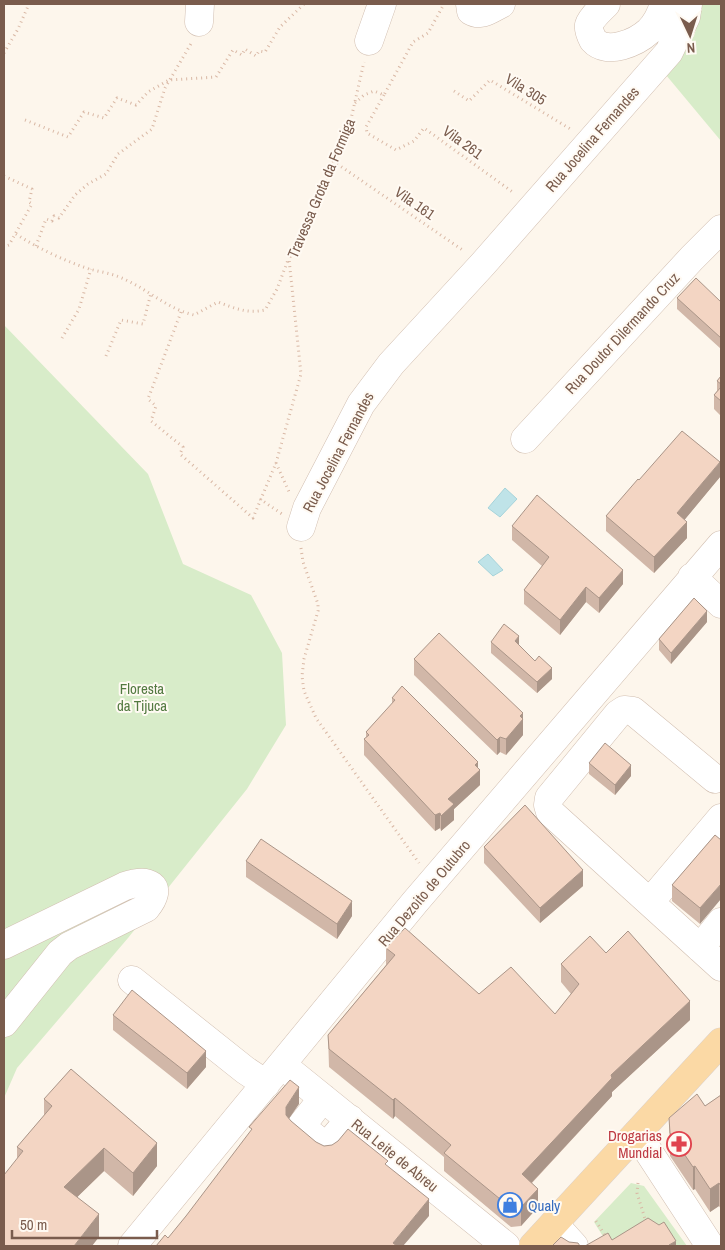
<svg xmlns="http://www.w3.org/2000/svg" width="725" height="1250" font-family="'Archivo Narrow',sans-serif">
<rect width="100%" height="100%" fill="#fdf6ec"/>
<path fill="#d8ecc9" d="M697,4H721V141L666,75L694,36L696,29Z
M4,325L148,474L183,564L251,595L282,653L286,725L247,789L128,938L17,1068L4,1098Z
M631,1183L644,1186L687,1246H609L594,1222Z"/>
<path fill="#bfe3e8" stroke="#a5d3da" d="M505,488L517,499L500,517L488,508Z
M488,554L503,570L493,576L478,562Z"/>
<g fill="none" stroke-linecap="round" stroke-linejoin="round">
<defs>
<path id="minor" d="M470,4L471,11C481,17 491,9 501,4
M606,4C601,9 591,18 589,25C588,29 591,36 593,40C607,56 637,42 649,31C657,23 661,14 664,4
M199,22L200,4
M369,41L382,4
M525,439L692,258L721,229
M301,527L307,508L361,404L391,364L483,264L669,52L686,17L688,4
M692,577L721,604
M715,779L633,711L624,710L618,714L549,798L548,805L550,812L721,967
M650,902L721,818
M4,945L125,886C148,878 165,885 146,908L69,946L60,953L4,1023
M700,948L721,922
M132,980L245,1070L266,1084
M282,1065L506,1246
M323,1098L301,1126L326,1147L350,1119
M637,1134L710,1246
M554,1224L574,1246
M132,1246L415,902L721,545"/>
<path id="major" d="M533,1246L721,1042"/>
</defs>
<use href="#minor" stroke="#d1beb0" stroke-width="29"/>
<use href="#major" stroke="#dad1cd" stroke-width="29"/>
<path stroke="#d9b8a5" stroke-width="3" stroke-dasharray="1 4" stroke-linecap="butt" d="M4,53L18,29L29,4
M454,91L469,101L490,80L572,130
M384,95L366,127L367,133L396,150L414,141L424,128L514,193
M355,103L364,95L374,91L384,95L413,42L428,33L444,4
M25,120L68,137L84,112L104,118L117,98L136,105L148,92L169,80L216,77L233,50L242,55L245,49L256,56L259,51L265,52L280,27L304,4
M333,161L464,251
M4,176L32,189L29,202L32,204L9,245L4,247
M16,234C39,249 63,260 89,269C101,272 115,274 126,280C150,291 168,309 194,315L218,302C234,308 247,314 265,310L277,289L288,260
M36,246L46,219L52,221L54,216L59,218L75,195L88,184L106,174L118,154L152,129L165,88L192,42
M181,312L148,399L156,406L151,421L183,447L180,454L253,518L276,463L301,374L289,259L330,173L335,155L349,128L364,62
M62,338L79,309L91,269
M106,356L121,320L143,324L151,293
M276,463L290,494
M260,499L282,514
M301,548L303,562L318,604V611L304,659L302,676L304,691L316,718L419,863
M638,1183L637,1193L646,1222
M596,1221L606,1237"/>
<use href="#minor" stroke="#fff" stroke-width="28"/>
<use href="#major" stroke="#fbd9a5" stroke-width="28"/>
</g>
<path fill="#d1b7a8" d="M677,298L721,302V349L677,309Z
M721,376V416L714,409V395L717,391V381Z
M720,477L684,520L687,538L654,573L606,531V516L639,480Z
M512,526L623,584L599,613L586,602L560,635L524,604V590L542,566L512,540Z
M707,622L671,664L659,650V639Z
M491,642L519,645L535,661L552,679L537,693L491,653Z
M414,659L523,719V735L506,755L500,752L497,755L414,675Z
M392,698L478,768L480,785L454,809V820L441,831L440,828L435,831L364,755V739L366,738V732L392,704Z
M589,763L631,776L615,795L589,774Z
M715,835L700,924L672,901V885Z
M484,847L583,886L540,923L484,863Z
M246,861L352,916L337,939L246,877Z
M386,948L479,994L555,1014L571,994L561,982V964L606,953L690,1020L612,1092V1096L532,1183L538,1207L521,1226L511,1227L444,1171V1157L395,1116L393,1119L329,1067L328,1035L386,965Z
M113,1015L206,1067L187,1089L113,1030Z
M721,1095V1209L719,1206L710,1212L695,1189L693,1190L670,1156L669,1118L705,1106Z
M44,1099L157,1166L133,1196L104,1171L77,1197L99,1237L17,1159V1147L44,1116Z"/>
<path fill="#aa9588" d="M720,462V477L677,529V513Z
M687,522V538L654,573V557Z
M623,570V584L599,613V598Z
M586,587V602L560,635V620Z
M707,611V622L671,664V653Z
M519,636V647L515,641Z
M552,668V679L537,693V682Z
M523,713V735L506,755V739L520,716Z
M500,737V752L497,755V740Z
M478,762V771L480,770V785L454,809V820L441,831V816L448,799L475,765Z
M631,765V776L615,795V785Z
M440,813V828L435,831V815Z
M583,870V886L540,923V908Z
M721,884V899L700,924V908Z
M352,901V916L337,939V924Z
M690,1001V1020L612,1092V1096L522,1193V1174L611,1075Z
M206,1051V1067L187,1089V1073Z
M299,1087V1104L286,1123V1107Z
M395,1098V1116L393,1119V1100Z
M157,1143V1166L133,1196V1173Z
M104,1148V1171L64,1210V1187Z
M695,1166V1189L693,1190V1167Z
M719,1183V1206L710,1212V1189Z
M538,1189V1207L521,1226V1207Z
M429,1199V1216L403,1246H393V1243Z
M99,1214V1237L92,1246H74Z
M676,1241V1246H669V1245Z"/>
<path fill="#f3d5c3" stroke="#aa9588" d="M696,278L721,302V338L677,298Z
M721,376V384L717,381Z
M721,387V401L714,395Z
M682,431L720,462L677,513L687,522L654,557L606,516L638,479L639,480Z
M537,495L623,570L599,598L586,587L560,620L524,590L549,557L512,526Z
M694,598L707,611L671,653L659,639Z
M504,624L519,636L515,641L535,661L539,656L552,668L537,682L491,642Z
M439,633L523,713L520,716L523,719L506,739L500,737L497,740L414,659Z
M402,686L478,762L475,765L480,770L448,799L454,804L441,816L440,813L435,815L364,739L369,735L366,732L395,700L392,698Z
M605,743L631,765L615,785L589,763Z
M525,805L583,870L540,908L484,847Z
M715,835L721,840V884L700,908L672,885Z
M261,839L352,901L337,924L246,861Z
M405,928L479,994L511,967L555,1014L579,984L561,964L590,936L606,953L628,931L690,1001L611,1075L612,1078L522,1174L538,1189L521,1207L511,1208L444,1153L451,1145L395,1098L393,1100L329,1049L328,1035L395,955L386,948Z
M132,990L206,1051L187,1073L113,1015Z
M71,1069L157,1143L133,1173L104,1148L64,1187L99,1214L74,1246H4V1175L23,1151L17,1147L52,1106L44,1099Z
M290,1080L299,1087L286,1107V1115L291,1121L316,1142L324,1146L332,1145L338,1141L348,1129L388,1161L385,1164L429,1199L393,1243L397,1246H156L165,1235L168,1238L186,1216L252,1129L249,1127Z
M697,1094L705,1106L721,1095V1186L719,1183L710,1189L695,1166L693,1167L670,1133L669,1118Z
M648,1218L659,1225L664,1222L676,1241L669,1245L670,1246H585L608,1233L612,1240Z
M561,1237L569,1242L578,1243L580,1246H552Z"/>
<defs>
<symbol id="pharmacy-ring" viewBox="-11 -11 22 22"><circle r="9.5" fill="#fffaf3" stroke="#e0444e" stroke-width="1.5"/><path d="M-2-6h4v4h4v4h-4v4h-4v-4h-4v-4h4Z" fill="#e0444e"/></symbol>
<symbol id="shop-ring" viewBox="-11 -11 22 22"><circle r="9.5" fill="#fffaf3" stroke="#3f7fe0" stroke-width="1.5"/><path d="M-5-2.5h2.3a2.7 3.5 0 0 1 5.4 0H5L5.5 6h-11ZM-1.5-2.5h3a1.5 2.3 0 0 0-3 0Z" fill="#3f7fe0"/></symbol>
</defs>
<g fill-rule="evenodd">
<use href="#pharmacy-ring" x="665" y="1130" width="28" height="28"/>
<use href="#shop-ring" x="496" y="1191" width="28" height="28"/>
</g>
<g text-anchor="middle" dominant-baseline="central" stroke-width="4" stroke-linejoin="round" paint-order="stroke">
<g font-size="15" fill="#7a5c4d" stroke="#fffaf3">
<text transform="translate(526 89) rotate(32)">Vila 305</text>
<text transform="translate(592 139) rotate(-49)">Rua Jocelina Fernandes</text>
<text transform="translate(463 142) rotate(36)">Vila 261</text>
<text transform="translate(321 188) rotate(-67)">Travessa Grota da Formiga</text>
<text transform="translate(415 203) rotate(35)">Vila 161</text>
<text transform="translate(622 333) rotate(-47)">Rua Doutor Dilermando Cruz</text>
<text transform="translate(338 452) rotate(-62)">Rua Jocelina Fernandes</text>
<text transform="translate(424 893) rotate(-50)">Rua Dezoito de Outubro</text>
<text transform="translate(395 1155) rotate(39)">Rua Leite de Abreu</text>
</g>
<g font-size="15" fill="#537a41" stroke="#fffaf3">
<text x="142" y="688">Floresta<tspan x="142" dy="17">da Tijuca</tspan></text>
</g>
<g font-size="15" fill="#be3a42" stroke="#fffaf3" text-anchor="end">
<text x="662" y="1135">Drogarias<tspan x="662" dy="17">Mundial</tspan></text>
</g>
<g font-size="15" fill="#366cbe" stroke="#fffaf3" text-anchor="start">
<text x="528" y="1205">Qualy</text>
</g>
</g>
<rect width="725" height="1250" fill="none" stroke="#7a5c4d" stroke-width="10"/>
<g transform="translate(690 35) rotate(176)" stroke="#fffaf3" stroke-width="4" paint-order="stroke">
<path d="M0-4L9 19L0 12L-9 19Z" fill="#7a5c4d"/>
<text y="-8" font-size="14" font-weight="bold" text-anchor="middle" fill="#7a5c4d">N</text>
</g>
<path d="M12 1230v8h145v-8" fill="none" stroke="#7a5c4d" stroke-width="2.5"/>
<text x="20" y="1230" font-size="15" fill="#7a5c4d" stroke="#fffaf3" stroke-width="4" paint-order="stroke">50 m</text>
</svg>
